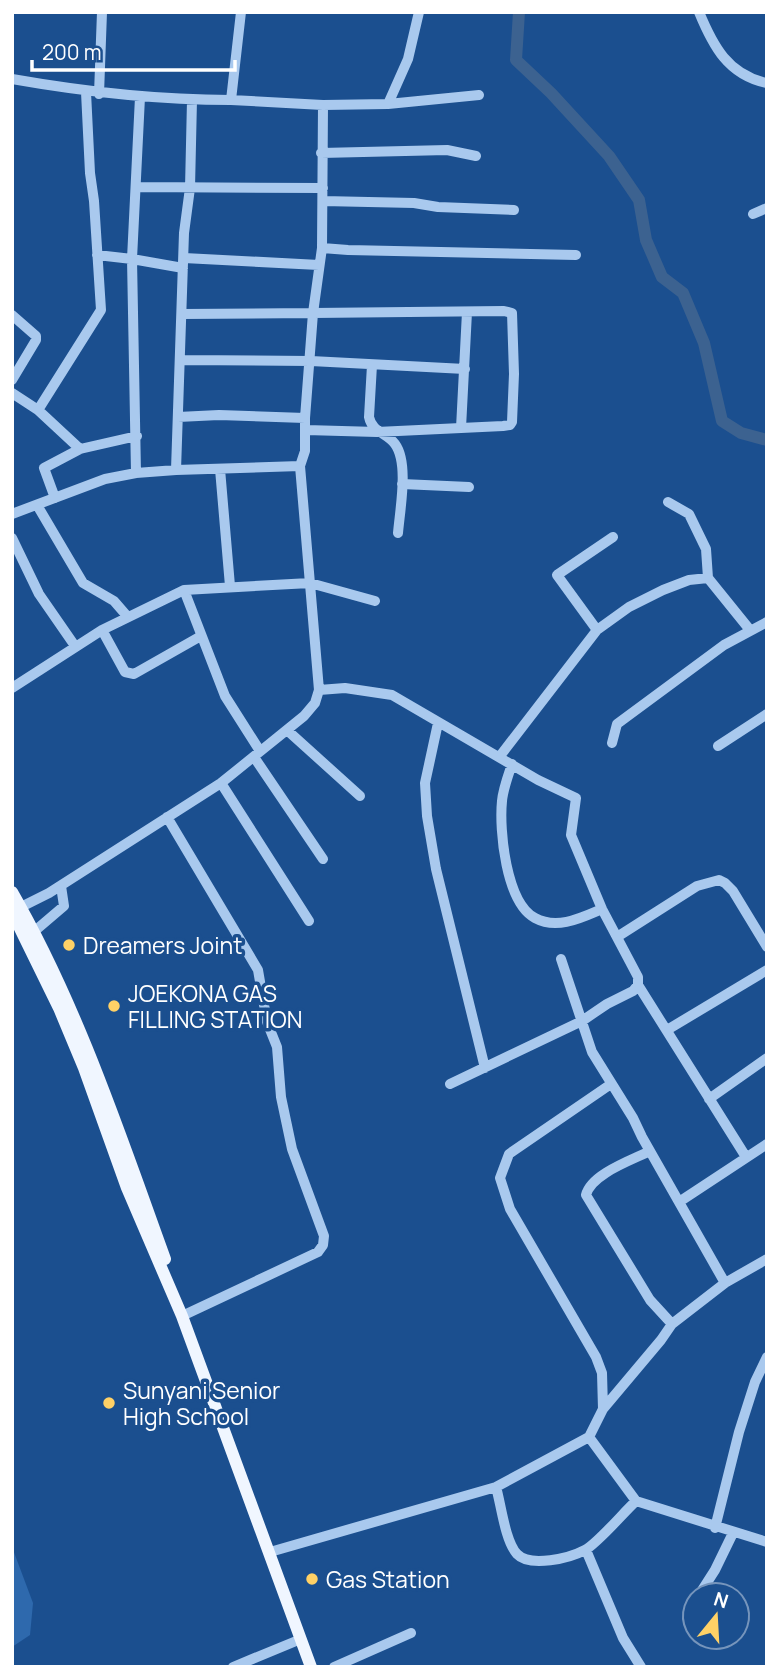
<svg xmlns="http://www.w3.org/2000/svg" width="779" height="1679" font-family="Manrope,sans-serif">
<rect width="100%" height="100%" fill="#1b4f8f"/>
<path fill="#2e69ad" d="M12,1547L33,1603L30,1635L12,1647Z"/>
<g fill="none" stroke-linecap="round" stroke-linejoin="round">
<path stroke="#3c6290" stroke-width="12" d="M519,12L516,60L551,93L609,156L639,200L646,240L662,277L683,293L704,343L722,421L741,433L767,440"/>
<path stroke="#a9c9ee" stroke-width="10" d="M699,12C713,46 728,75 767,83
M12,79C86,92 155,100 231,100L241,12
M99,94L102,12
M231,100L323,105L388,104L479,95
M388,104L408,59L419,12
M323,105L322,248L313,313L504,311L512,313L514,374L512,422L510,425L503,426L461,428
M321,153L447,150L476,156
M137,187L323,188
M323,201L414,203L438,207L514,210
M753,214L767,208
M322,248L348,250L576,255
M97,255L132,259L183,268
M184,258L319,265
M182,314L313,313L305,418V451L300,466
M12,315L36,336V340L12,380
M180,360L311,361L465,369
M372,365L369,417C372,432 387,433 395,444C409,463 400,509 398,533
M12,393L38,410
M178,417L219,415L305,418
M306,430L377,432L461,428L467,312
M80,449L38,410L101,310L94,201L90,173L86,92
M220,469L230,586
M136,473L132,259L140,97
M402,484L469,487
M55,498L44,468L80,449L137,436
M668,502L689,514L706,549L708,578L750,630
M37,505L83,583L114,601L127,616
M12,514L105,479L136,473L176,470
M12,538L39,594L75,646
M184,590L225,696L260,751
M102,630L125,672L134,674L201,636
M597,630L557,575L613,537
M12,688L102,630L184,590L310,583L375,601
M319,690L345,688L392,695L538,780L576,798L571,835L602,909L638,977V985L633,991L607,1004L582,1021L450,1084
M438,723L425,783L427,816L436,869L485,1068
M288,731L360,796
M612,743L617,724L724,645L767,622
M718,746L767,714
M500,756L597,630L629,607L663,590L689,580L708,578
M254,757L323,859
M512,764C508,776 503,789 502,801C499,830 506,903 535,918C557,930 581,918 602,909
M221,783L309,921
M167,817L258,970L267,1022L277,1047L281,1097L292,1149L324,1236L323,1245L318,1252L182,1316
M21,907L49,893L221,783L304,716L315,703L319,690L300,466L176,470L184,233L190,188L192,100
M30,935L64,906L61,886
M617,937L697,886L719,880L725,883L733,891L767,947
M561,959L592,1052L633,1118L642,1137L725,1283
M638,985L746,1157
M667,1030L767,970
M709,1099L767,1058
M650,1151C632,1160 591,1174 586,1195L650,1300L672,1324
M679,1202L767,1144
M603,1409L602,1373L596,1357L510,1209L500,1178L509,1154L611,1084
M589,1437L636,1501L767,1542
M496,1487L589,1437L603,1409L661,1340L672,1324L725,1283L767,1259
M715,1528L739,1432L755,1382L767,1357
M586,1550L623,1638L641,1667
M270,1552L496,1487C501,1504 505,1541 517,1554C530,1568 570,1558 585,1550C598,1543 623,1513 636,1501
M699,1595L715,1570L733,1533
M691,1615L695,1604
M233,1667L301,1639
M334,1667L411,1633"/>
<path stroke="#f0f6ff" stroke-width="12" d="M12,892C78,1007 120,1135 165,1259
M12,912L59,1008L84,1068L127,1188L182,1316L311,1667"/>
</g>
<g fill="#ffd166" stroke="#1b4f8f" stroke-width="2.5">
<circle cx="69" cy="945" r="7"/>
<circle cx="114" cy="1006" r="7"/>
<circle cx="109" cy="1403" r="7"/>
<circle cx="312" cy="1579" r="7"/>
</g>
<g text-anchor="middle" dominant-baseline="central" stroke-width="7" stroke-linejoin="round" paint-order="stroke">
<g font-size="23" fill="#fff" stroke="#1b4f8f" text-anchor="start">
<text x="83" y="945">Dreamers Joint</text>
<text x="128" y="993">JOEKONA GAS<tspan x="128" dy="26">FILLING STATION</tspan></text>
<text x="123" y="1390">Sunyani Senior<tspan x="123" dy="26">High School</tspan></text>
<text x="326" y="1579">Gas Station</text>
</g>
</g>
<rect width="779" height="1679" fill="none" stroke="#ffffff" stroke-width="28"/>
<g transform="translate(716 1616) rotate(18)"><circle r="33" fill="#1b4f8f" stroke="#7695bc" stroke-width="2"/>
<path d="M0-5L12 26L0 18L-12 26Z" fill="#ffd166"/>
<text y="-10" font-size="19" font-weight="bold" text-anchor="middle" fill="#ffffff">N</text>
</g>
<path d="M32 60v10h203v-10" fill="none" stroke="#ffffff" stroke-width="3.5"/>
<text x="42" y="60" font-size="21" fill="#ffffff" stroke="#1b4f8f" stroke-width="5" paint-order="stroke">200 m</text>
</svg>
